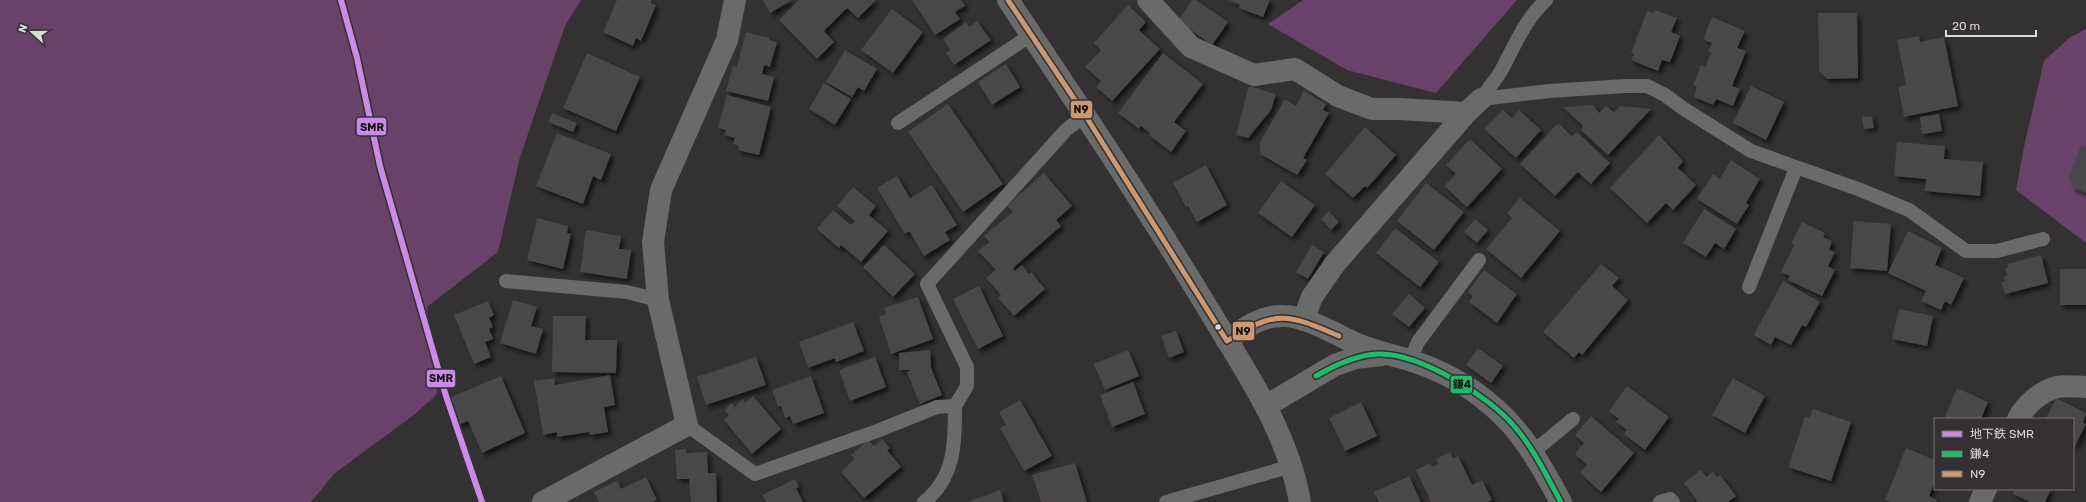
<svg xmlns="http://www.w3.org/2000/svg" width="2086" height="502" font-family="Rubik,'Noto Sans JP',sans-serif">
<defs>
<filter id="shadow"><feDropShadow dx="3.5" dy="3.5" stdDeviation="2" flood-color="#0009"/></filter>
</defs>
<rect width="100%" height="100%" fill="#333132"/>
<path fill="#684268" d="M0,0H581L565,26L520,157L498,252L427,307L437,394L414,415L335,473L311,502H0Z
M1303,0H1517L1436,93L1347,70L1268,24Z
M2086,29V243L2016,190L2025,142L2044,61L2069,38Z"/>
<path fill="#494748" filter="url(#shadow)" d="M617,0H652L650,3L656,5L641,41L636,38L633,46L603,32Z
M763,0H792L770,13Z
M799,0H875V1L858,18L847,8L824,31L834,42L817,59L779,20Z
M912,0H961L965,6L955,12L960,19L935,35Z
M1192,0H1196L1228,22L1212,45L1178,21Z
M1229,0H1270L1263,17L1239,8L1240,5Z
M1128,5L1146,22L1139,30L1160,49L1112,101L1096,87L1101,81L1085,67L1101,50L1094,43Z
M892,9L923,32L893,73L861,50Z
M1655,10L1677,18L1671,32L1680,36L1670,62L1662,60L1658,71L1631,60L1634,54L1631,53L1647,11L1654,13Z
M1818,13H1857L1858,78L1827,79L1819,71Z
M1712,17L1745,31L1737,48L1746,51L1732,86L1740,89L1733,106L1716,99L1713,105L1694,97L1697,87L1693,85L1701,65L1705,67L1711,53L1708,52L1712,43L1703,39Z
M977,21L991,40L954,65L946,53L950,50L943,39L966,22L969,27Z
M746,32L770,38L769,40L777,42L770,67L764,65L762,74L774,77L768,101L726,91L733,66L737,67Z
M1919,36L1920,42L1944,37L1958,106L1904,117L1898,87L1906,85L1897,40Z
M845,50L877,69L864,91L858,87L852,97L826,82Z
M587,53L640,77L616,131L563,108Z
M1163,53L1203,84L1174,122L1186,131L1171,152L1149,135L1150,133L1141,126L1139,129L1118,113Z
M1006,64L1020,87L992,105L978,82Z
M824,83L851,99L835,125L809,109Z
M1249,86L1276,94L1271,110L1248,138L1236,135Z
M1751,86L1784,102L1766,140L1733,123Z
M1304,91L1326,104L1323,110L1329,113L1303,158L1307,160L1297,175L1260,154V142L1285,99L1296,106Z
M727,95L771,107L759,155L738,150L739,146L733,144L735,138L724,135L726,130L718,128Z
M948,104L1003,184L963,212L908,132Z
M1593,105L1599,113L1606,106L1614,112L1621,106L1651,109L1608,155L1581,130L1583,126L1563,107Z
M1503,110L1512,118L1519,110L1541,130L1516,158L1484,129Z
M552,113L577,123L573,132L548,122Z
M1939,114L1942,131L1922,134L1920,117Z
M1872,116L1874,128L1864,129L1862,117Z
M1558,123L1572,136L1577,132L1610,163L1591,184L1578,172L1555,196L1520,164Z
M1365,127L1396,155L1367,188L1365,186L1353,198L1325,174Z
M557,133L611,154L601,180L593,176L583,204L536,186Z
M1659,135L1683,161L1678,168L1696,185L1673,210L1666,203L1647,223L1610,188Z
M1470,139L1502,169L1467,207L1444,186L1456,174L1446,165Z
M1897,142L1945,146L1944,159L1983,162L1980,196L1925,191L1926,179L1894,176Z
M2081,145L2086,147V193L2071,187L2074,180L2069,178Z
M1731,160L1760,179L1746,203L1749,205L1737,224L1697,199L1713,174L1720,179Z
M1206,165L1227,205L1197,222L1188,206L1186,207L1173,183Z
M1044,173L1072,206L1056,220L1061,226L1013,268L1015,271L1022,265L1029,274L1031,272L1045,289L1014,316L998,298L1001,295L986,278L996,270L978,251L989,242L984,236L1013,212L1007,206Z
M897,176L910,198L932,185L957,225L945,232L950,240L924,256L909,231L905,234L877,188Z
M1281,181L1315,205L1292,237L1258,213Z
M1426,183L1464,212L1434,250L1397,221Z
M853,187L876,206L869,215L888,231L861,262L841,245L839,248L817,229L833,210L851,225L855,221L837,206Z
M1520,198L1560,231L1521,278L1486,249L1512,218L1507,213Z
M1704,209L1736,229L1724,249L1715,243L1706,257L1683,243Z
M1329,211L1339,222L1331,230L1321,219Z
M537,218L568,226L567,233L571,234L563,269L527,260Z
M1475,219L1488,230L1477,243L1464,232Z
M1854,221L1891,224L1887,271L1850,268Z
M1802,222L1825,233L1823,237L1832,241L1829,250L1835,252L1828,266L1835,270L1822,296L1788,280L1790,276L1781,272L1794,245L1791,244Z
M1395,228L1439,262L1420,287L1376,253Z
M586,230L621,236L619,249L631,250L627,279L580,272Z
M1908,231L1942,248L1935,265L1964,278L1951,305L1945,301L1941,310L1921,301L1926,291L1888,273Z
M884,245L915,274L893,297L863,267Z
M1312,245L1324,252L1308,279L1296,272Z
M2041,255L2048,283L2005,294L2001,282L2005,281L2004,276H2007L2005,268L2008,267L2007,264Z
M1601,264L1619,278L1612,286L1628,300L1582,355L1579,352L1574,358L1543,332Z
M2060,269H2086V305H2060Z
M1484,270L1517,294L1497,323L1469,302L1473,296L1468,292Z
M1783,281L1820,302L1806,327L1802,325L1791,345L1775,337L1771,345L1754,335Z
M979,286L1003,336L978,349L953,299Z
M1409,294L1425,308L1409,327L1392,314Z
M918,297L933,339L891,354L879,317L886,314L884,308Z
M513,300L537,307L531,326L543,329L536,354L500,343Z
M488,301L494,315L489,318L493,327L489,329L493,339L485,342L491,357L474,364L454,315Z
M1899,309L1933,316L1927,346L1892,339Z
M553,316H586L585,340H617L616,373L552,372Z
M853,322L864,351L836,362L835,358L808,368L799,342Z
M1176,331L1184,352L1169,358L1161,336Z
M1478,348L1503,366L1491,383L1466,365Z
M930,350L931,368L942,395L920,404L907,372L911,370H899V353Z
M1128,350L1139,376L1105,390L1094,364Z
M756,357L766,385L706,405L697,377Z
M875,357L886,387L850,401L839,370Z
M610,375L615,405L604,407L608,432L590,435L589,432L557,437V432L543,435L534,381L554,378L555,385Z
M501,376L525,433L482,453L468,421L458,425L447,399Z
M811,376L824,413L793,424L790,416L785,418L781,406L778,407L772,390Z
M1733,378L1765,396L1745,433L1712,415Z
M1133,382L1145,414L1112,427L1100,395Z
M1627,386L1669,417L1645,450L1624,434L1627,430L1616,422L1619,419L1609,411Z
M1957,388L1988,402L1981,419H1944Z
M753,396L781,429L752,454L724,420L729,415L724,410L732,403L734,407L743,399L745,403Z
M2056,398L2086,413L2083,423L2086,424L2073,450V419H2046Z
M1020,400L1052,456L1024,471L1000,428L1006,425L999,412Z
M1361,402L1377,436L1345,451L1329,418Z
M1813,409L1851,422L1831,481L1788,467L1805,417L1809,418Z
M1591,416L1634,453L1601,492L1580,473L1587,465L1575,454L1584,443L1575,435Z
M882,439L890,448L887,450L901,467L864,498L841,472L854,459L851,455L868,440L874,446Z
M1906,448L1935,460V481L1929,496L1937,500L1936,502H1891L1885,500Z
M686,449V453L707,452L708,473H716L717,502H691L689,479H677L675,450Z
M1450,452L1453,458L1458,456L1472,485L1482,480L1492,500L1488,502H1431L1416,470L1430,463L1432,467L1438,464L1436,459Z
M1075,463L1087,502H1041L1032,475Z
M1701,470L1706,477L1713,472L1717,477L1720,475L1736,496L1728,502H1698L1684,483Z
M1409,476L1421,502H1379L1374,492Z
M646,477L657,500L653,502H599L594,492L617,481L621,489Z
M795,479L799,487L796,488L803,502H766L762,495Z
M2011,489H2051L2045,502H2030L2013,494L2014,491Z
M1000,490L1004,502H968Z"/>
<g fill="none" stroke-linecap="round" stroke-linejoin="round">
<path stroke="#696a6a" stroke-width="14" d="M1481,99L1549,91L1625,86H1647L1665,95L1684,109L1751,151L1858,189L1909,210L1966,251H1997L2043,239
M1481,99C1487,90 1495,81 1501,71C1514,47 1525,19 1546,0
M898,123L1031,35
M506,281L627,292L658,300
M1749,287L1796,168
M1410,360L1418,342L1479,260
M687,425L755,474L877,431L937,407L955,406L967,386V367L927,284L1066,130L1085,115
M1533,452L1573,419
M924,502C955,478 955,443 955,406
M1166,502L1292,466
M1660,502L1670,499L1673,502"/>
<path stroke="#696a6a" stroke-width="22" d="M1148,0L1191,47L1254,75L1295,69L1338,96L1372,109H1400L1466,113
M1303,320L1312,297L1334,265L1466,113L1481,99
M2018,419C2025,405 2041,391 2057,387C2066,385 2077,387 2086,387
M543,502L687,425L658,300L653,242L661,190L727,40L735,0
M1980,502L1986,489"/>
<path stroke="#696a6a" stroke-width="22" d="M1008,0C1077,103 1146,206 1210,312C1246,372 1288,432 1300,502
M1227,341C1244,328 1262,315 1284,316C1306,316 1337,335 1357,344C1374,351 1392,355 1409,360C1438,369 1468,385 1491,405C1523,431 1541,466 1561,502
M1266,406L1335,365L1355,358L1382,355"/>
<defs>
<path id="bus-1" d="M1316,376C1335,365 1356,355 1378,354C1420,353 1489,396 1515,427C1534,449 1547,477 1561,502"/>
<path id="bus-2" d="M1008,0L1085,115L1227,341C1276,309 1288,314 1339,336"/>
</defs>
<use href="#bus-1" stroke="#343033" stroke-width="8"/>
<use href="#bus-2" stroke="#343033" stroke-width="8"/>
<use href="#bus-1" stroke="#20bc6c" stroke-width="5"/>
<use href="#bus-2" stroke="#cd976f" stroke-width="5"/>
<defs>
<path id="metro-1" d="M341,0L357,58L380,166L446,396L482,502"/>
</defs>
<use href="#metro-1" stroke="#343033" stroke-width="9"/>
<use href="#metro-1" stroke="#ca8be6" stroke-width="6"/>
</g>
<circle fill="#dbd9db" stroke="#343033" stroke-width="1.5" cx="1218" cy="327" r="3.5"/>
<g stroke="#343033" stroke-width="1.5">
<rect x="1070" y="100" width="23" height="19" rx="4" fill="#cd976f"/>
<rect x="356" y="117" width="31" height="19" rx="4" fill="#ca8be6"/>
<rect x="1232" y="321" width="23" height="20" rx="4" fill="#cd976f"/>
<rect x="426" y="369" width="30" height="19" rx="4" fill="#ca8be6"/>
<rect x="1450" y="375" width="23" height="19" rx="4" fill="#20bc6c"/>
</g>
<g font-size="11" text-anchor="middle" font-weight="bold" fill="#111">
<text x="1081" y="113">N9</text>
<text x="372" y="131">SMR</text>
<text x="1243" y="335">N9</text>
<text x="441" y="382">SMR</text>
<text x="1462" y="388">鎌4</text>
</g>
<rect x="1934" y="418" width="140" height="72" fill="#343033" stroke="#777476"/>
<rect x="1942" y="431" width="20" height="6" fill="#ca8be6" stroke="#777476"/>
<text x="1970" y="438" font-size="12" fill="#dbd9db">地下鉄 SMR</text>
<rect x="1942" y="451" width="20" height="6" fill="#20bc6c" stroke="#777476"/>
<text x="1970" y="458" font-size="12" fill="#dbd9db">鎌4</text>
<rect x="1942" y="471" width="20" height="6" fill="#cd976f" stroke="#777476"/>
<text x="1970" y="478" font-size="12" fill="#dbd9db">N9</text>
<g transform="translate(32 32) rotate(291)" stroke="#343033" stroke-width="3" paint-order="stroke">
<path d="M0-3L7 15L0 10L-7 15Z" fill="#dbd9db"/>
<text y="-6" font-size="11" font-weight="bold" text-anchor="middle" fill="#dbd9db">N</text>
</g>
<path d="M1946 30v6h90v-6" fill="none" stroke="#dbd9db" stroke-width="2"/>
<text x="1952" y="30" font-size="12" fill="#dbd9db" stroke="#343033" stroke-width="3" paint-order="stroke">20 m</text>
</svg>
